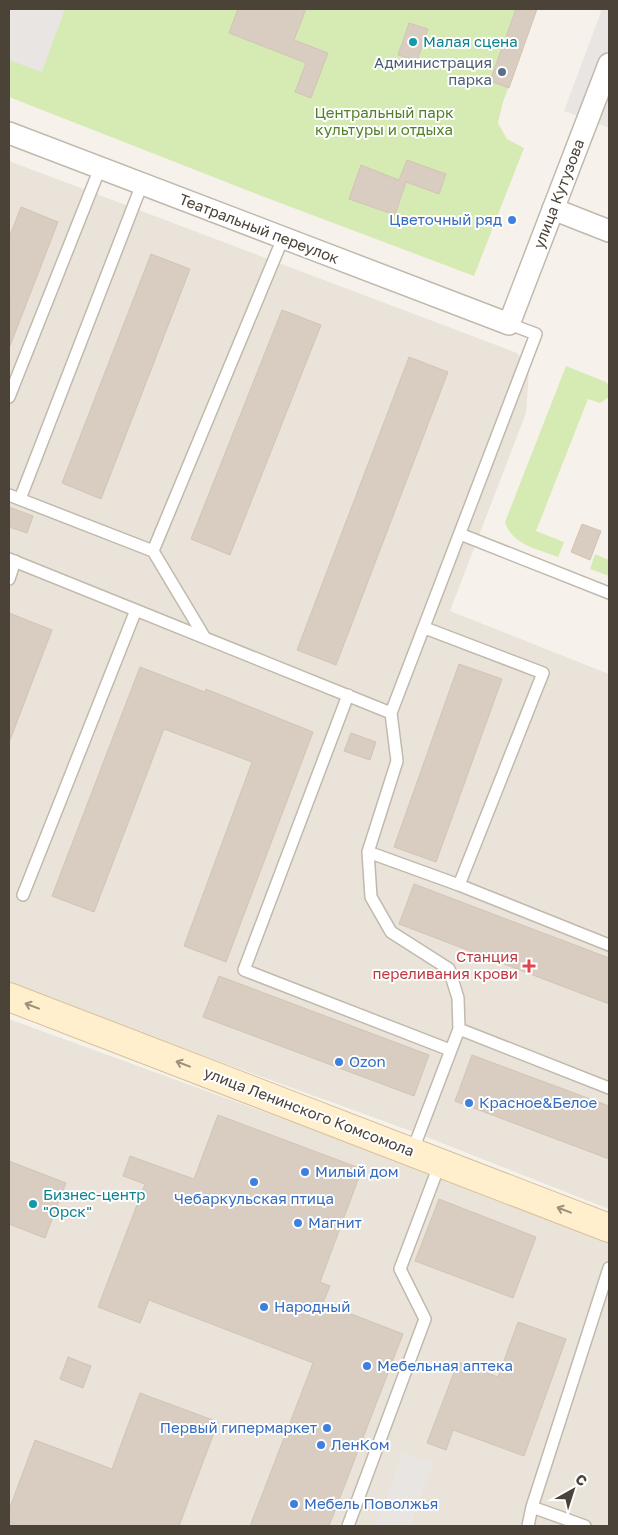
<svg xmlns="http://www.w3.org/2000/svg" width="618" height="1535" font-family="'Golos Text',sans-serif">
  <rect width="100%" height="100%" fill="#f6f2eb"/>
  <path fill="#eae3d9" d="M9,161L517,353L529,370L526,413L450,611L609,674V1209L419,1134L9,985Z
    M9,1019L407,1164L609,1243V1526H9Z"/>
  <path fill="#d6ebb3" d="M9,9H537L503,102L498,123L507,139L524,148L474,276L267,198L9,97Z
    M566,366L606,382L609,386V397L600,403L588,399L536,531L564,542L558,557C538,549 512,545 505,522Z
    M595,554L609,560V576L590,569Z"/>
  <path fill="#e8e5e3" d="M9,9H65L42,72L9,60Z
    M602,9H609V49L584,118L564,111Z
    M609,95V128L598,124Z
    M403,1452L433,1463L410,1526H375Z"/>
  <path fill="#d8cdc0" stroke="#d3c4b3" d="M238,9H306L294,40L328,53L311,98L295,92L306,63L229,33Z
    M516,9H537L509,88L490,81Z
    M409,23L428,29L417,61L398,55Z
    M407,160L446,174L439,194L406,182L395,215L349,199L361,165L399,180Z
    M21,207L58,222L10,346L9,238Z
    M151,254L190,269L101,499L62,483Z
    M282,310L321,325L230,555L191,539Z
    M409,357L448,372L336,665L297,650Z
    M9,507L33,516L27,533L9,527Z
    M582,524L601,531L590,560L571,552Z
    M9,613L52,630L10,740L9,739Z
    M459,664L502,679L436,862L394,847Z
    M140,667L205,692L206,689L313,732L226,962L184,946L252,762L164,729L94,912L52,896Z
    M351,733L376,742L370,760L344,751Z
    M414,884L609,958V1004L399,924Z
    M219,976L429,1055L414,1096L203,1017Z
    M472,1055L609,1106V1159L455,1101Z
    M218,1115L362,1169L320,1282L330,1286L323,1303L403,1334L329,1526H250L313,1363L149,1300L140,1323L98,1307L145,1184L123,1176L130,1156L194,1179Z
    M9,1161L66,1183L45,1238L9,1224Z
    M439,1199L536,1237L513,1298L415,1261Z
    M518,1322L566,1339L524,1456L453,1430L446,1450L427,1443L458,1362L498,1377Z
    M68,1357L91,1366L83,1388L60,1379Z
    M140,1393L218,1422L179,1526H9V1510L35,1440L112,1469Z"/>
  <g fill="none" stroke-linecap="round" stroke-linejoin="round">
    <defs>
      <path id="lane" d="M9,397L100,168
        M9,495L153,551L205,638
        M20,499L142,184
        M460,534L609,593
        M153,551L283,238
        M9,559L391,713
        M9,579L15,561
        M425,628L543,673L459,885L609,945
        M348,695L244,970L450,1050
        M368,852L459,885
        M23,895L136,610
        M459,1029L609,1088
        M412,1152L459,1029L458,998L449,969L391,932L371,897L368,852L397,761L391,713L536,334L509,324
        M532,1507L585,1526
        M348,1526L425,1319L400,1269L440,1163
        M528,1526L532,1507L609,1268"/>
      <path id="street" d="M9,133L509,324L609,64
        M553,209L609,231"/>
      <path id="secondary" d="M9,997L609,1228"/>
    </defs>
    <use href="#lane" stroke="#c2b9ad" stroke-width="14"/>
    <use href="#street" stroke="#c2b9ad" stroke-width="24"/>
    <use href="#secondary" stroke="#d7c29a" stroke-width="30"/>
    <use href="#lane" stroke="#fff" stroke-width="11"/>
    <use href="#street" stroke="#fff" stroke-width="21"/>
    <use href="#secondary" stroke="#ffefcc" stroke-width="28"/>
  </g>
  <defs><path id="oneway-shaft" d="M-6 0H5M1.5-3L5.5 0L1.5 3" fill="none" stroke-width="1.6" stroke-linecap="round" stroke-linejoin="round" transform="scale(1.25)"/></defs>
  <g stroke="#9c907b">
    <use href="#oneway-shaft" transform="translate(32 1006) rotate(-159)"/>
    <use href="#oneway-shaft" transform="translate(183 1064) rotate(-159)"/>
    <use href="#oneway-shaft" transform="translate(564 1210) rotate(-159)"/>
  </g>
  <g fill="#0f9aa8" stroke="#fff" stroke-width="2">
    <circle cx="413" cy="42" r="5"/>
    <circle cx="33" cy="1204" r="5"/>
  </g>
  <circle fill="#5c6f8a" stroke="#fff" stroke-width="2" cx="502" cy="72" r="5"/>
  <g fill="#3f7fe0" stroke="#fff" stroke-width="2">
    <circle cx="512" cy="220" r="5"/>
    <circle cx="339" cy="1062" r="5"/>
    <circle cx="469" cy="1103" r="5"/>
    <circle cx="305" cy="1172" r="5"/>
    <circle cx="254" cy="1182" r="5"/>
    <circle cx="298" cy="1223" r="5"/>
    <circle cx="264" cy="1307" r="5"/>
    <circle cx="367" cy="1366" r="5"/>
    <circle cx="327" cy="1428" r="5"/>
    <circle cx="321" cy="1445" r="5"/>
    <circle cx="294" cy="1504" r="5"/>
  </g>
  <path fill="#e0444e" stroke="#fff" stroke-width="2" d="M526.5 958.5h5v5h5v5h-5v5h-5v-5h-5v-5h5z"/>
  <g text-anchor="middle" stroke-width="4" stroke-linejoin="round" paint-order="stroke">
    <g font-size="15" fill="#0d838f" stroke="#fff" text-anchor="start">
      <text x="423" y="47">Малая сцена</text>
      <text x="43" y="1200">Бизнес-центр<tspan x="43" dy="17">"Орск"</tspan></text>
    </g>
    <g font-size="15" fill="#4e5e75" stroke="#fff" text-anchor="end">
      <text x="492" y="68">Администрация<tspan x="492" dy="17">парка</tspan></text>
    </g>
    <g font-size="15" fill="#518028" stroke="#fff">
      <text x="384" y="118">Центральный парк<tspan x="384" dy="17">культуры и отдыха</tspan></text>
    </g>
    <g font-size="15" fill="#4b4238" stroke="#fff">
      <text transform="translate(559 194) rotate(-69)" y="5">улица Кутузова</text>
      <text transform="translate(259 229) rotate(21)" y="5">Театральный переулок</text>
      <text transform="translate(309 1112) rotate(21)" y="5">улица Ленинского Комсомола</text>
    </g>
    <g font-size="15" fill="#366cbe" stroke="#fff" text-anchor="start">
      <text x="502" y="225" text-anchor="end">Цветочный ряд</text>
      <text x="349" y="1067">Ozon</text>
      <text x="479" y="1108">Красное&amp;Белое</text>
      <text x="315" y="1177">Милый дом</text>
      <text x="254" y="1204" text-anchor="middle">Чебаркульская птица</text>
      <text x="308" y="1228">Магнит</text>
      <text x="274" y="1312">Народный</text>
      <text x="377" y="1371">Мебельная аптека</text>
      <text x="317" y="1433" text-anchor="end">Первый гипермаркет</text>
      <text x="331" y="1450">ЛенКом</text>
      <text x="304" y="1509">Мебель Поволжья</text>
    </g>
    <g font-size="15" fill="#be3a42" stroke="#fff" text-anchor="end">
      <text x="518" y="962">Станция<tspan x="518" dy="17">переливания крови</tspan></text>
    </g>
  </g>
  <rect width="618" height="1535" fill="none" stroke="#4b4238" stroke-width="20"/>
  <g transform="translate(573 1490) rotate(39)" stroke="#ffffff" stroke-width="4" paint-order="stroke">
  <path d="M0-4L9 19L0 12L-9 19Z" fill="#4b4238"/>
  <text y="-8" font-size="14" font-weight="bold" text-anchor="middle" fill="#4b4238">С</text>
  </g>
</svg>
